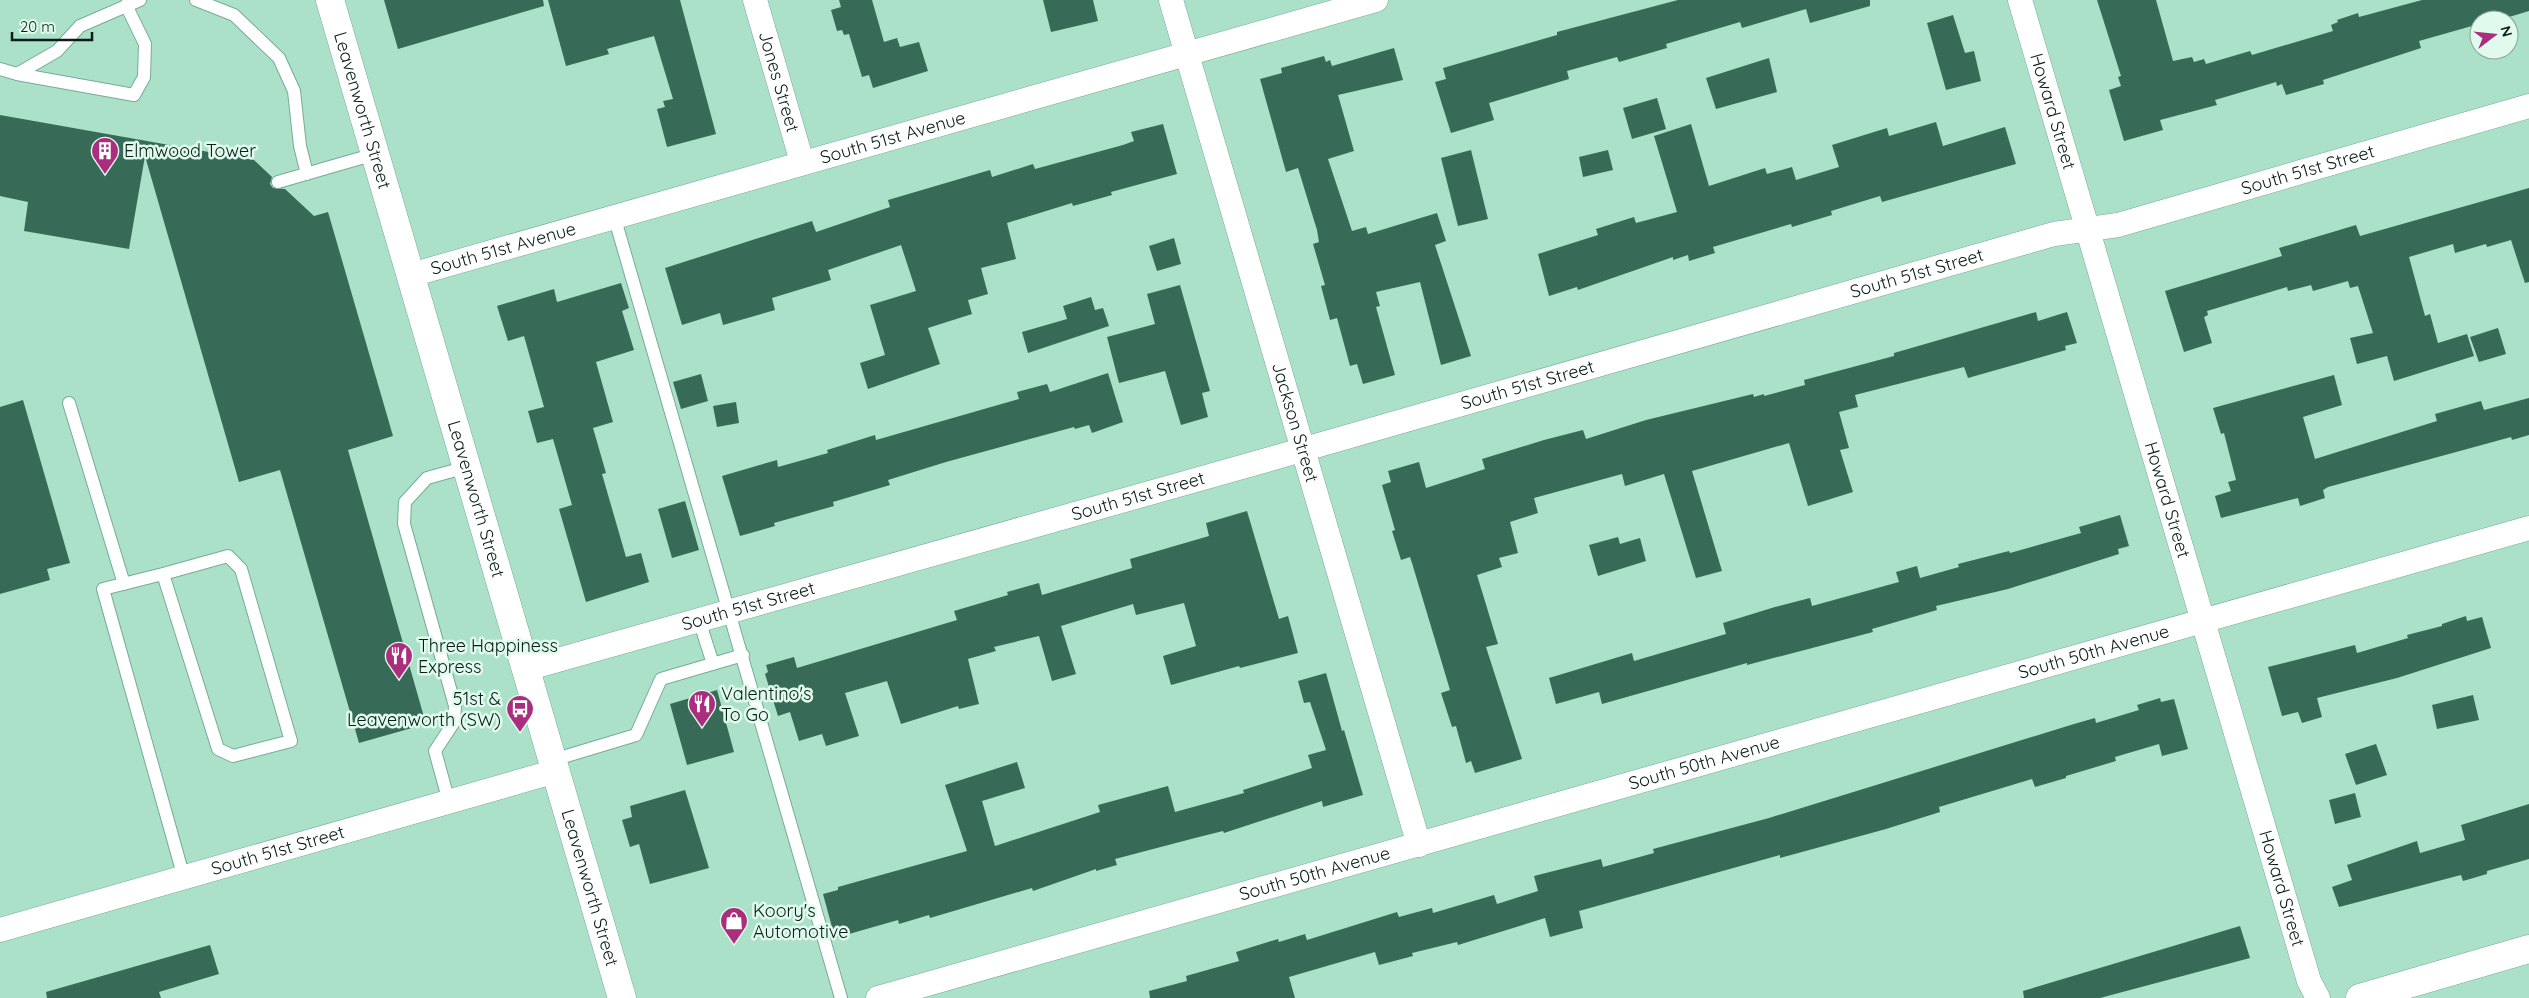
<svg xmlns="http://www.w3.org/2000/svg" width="2529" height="998" font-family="Quicksand,sans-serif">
  <rect width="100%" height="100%" fill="#aae1c8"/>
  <path fill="#376b57" d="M384,0H543L544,6L398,49Z
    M548,0H680L716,134L667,147L657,109L665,107L663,101L673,99L654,36L607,49L609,54L566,66Z
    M839,0H872L884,42L897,38L900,47L919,42L928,71L873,88L869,75L862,77L849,34L844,35L842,30L837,31L831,10L841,7Z
    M1043,0H1093L1098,21L1051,32Z
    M1678,0H1870V6L1810,23L1806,9L1742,28L1740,22L1666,44L1667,48L1619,62L1617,57L1567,71L1569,79L1489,103L1494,120L1451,133L1435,82L1446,79L1443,68L1557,35V32Z
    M2097,0H2156L2173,61L2192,57L2194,62L2204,59L2206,64L2250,51L2252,55L2333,31L2331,25L2338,22L2337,20L2358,13L2359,17L2422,0H2529V11L2499,20H2479V24L2419,41L2421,48L2323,80L2324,84L2286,95L2282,84L2277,86L2276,82L2215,100L2217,105L2160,120L2163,130L2124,141L2109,90L2121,86L2118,77L2121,76Z
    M1953,15L1965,53L1974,51L1981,81L1946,90L1927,23Z
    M1394,48L1403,80L1338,95L1354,151L1328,159L1352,231L1366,227L1368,234L1437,213L1446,241L1435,245L1471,356L1441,365L1420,282L1376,292L1380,306L1376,307L1395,375L1363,384L1357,364L1350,366L1337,318L1330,320L1321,286L1325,285L1313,244L1319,242L1317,230L1298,168L1286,172L1260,79L1282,73L1281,68L1324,56L1326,62L1330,60L1332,66Z
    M1769,58L1777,92L1716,109L1706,78Z
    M1657,98L1666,129L1632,139L1623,108Z
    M0,115L254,160L272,177L270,184L273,188L285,189L314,216L328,212L393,436L348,450L426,724L359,743L280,470L239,482L145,156L129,249L24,231L28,202L0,196Z
    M1936,122L1943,146L2005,127L2016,164L1882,202L1880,196L1831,211L1832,215L1792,227L1791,224L1713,247L1715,253L1689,261L1688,255L1673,260V257L1578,290L1577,287L1549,296L1538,254L1598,235L1596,229L1634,217L1636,223L1677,212L1654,136L1691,124L1709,186L1765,168L1767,174L1792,167L1796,180L1839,167L1832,145L1887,128L1889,136Z
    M1163,124L1177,174L1111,192L1112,195L1073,206L1072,203L1007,223L1016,259L981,268L988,294L968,300L972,314L928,328L940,364L868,389L860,363L885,355L870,305L916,291L901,245L828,270L831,280L772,298L775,310L723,325L720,313L682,325L665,268L812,221L816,232L890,207L888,200L990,170L992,177L1033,164L1035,169L1123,145L1134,141L1131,132Z
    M1471,150L1488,219L1458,226L1441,158Z
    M1608,150L1613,170L1583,177L1579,157Z
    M2529,188V282L2525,283L2511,240L2487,247L2486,244L2455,253L2453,244L2409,257L2425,316L2430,314L2438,343L2467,334L2474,356L2394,381L2387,356L2357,364L2350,338L2373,333L2358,286L2350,288L2348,281L2313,291L2311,285L2288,291L2287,287L2207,311L2208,315L2204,317L2212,343L2184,352L2165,291L2282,256L2279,248L2356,225L2360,236Z
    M1174,238L1181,264L1157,271L1149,246Z
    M621,283L629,308L622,311L634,350L596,362L613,422L593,428L606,473L602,474L626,557L641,553L649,582L586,602L559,509L572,505L553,439L537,443L528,411L544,407L524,336L508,341L497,306L554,289L557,302Z
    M1180,285L1210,391L1202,393L1208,417L1181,425L1165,371L1119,383L1107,337L1155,324L1147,294Z
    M1091,297L1095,310L1103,308L1109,326L1028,353L1022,332L1067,319L1063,306Z
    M2036,312L2038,321L2067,312L2077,343L2065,346L2066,350L1968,378L1964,367L1855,395L1858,407L1839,412L1849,448L1840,450L1853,492L1808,506L1789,443L1692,471L1722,571L1696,578L1664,474L1625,486L1622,474L1534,498L1538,513L1510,522L1518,553L1499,558L1502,567L1477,575L1498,644L1486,647L1522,759L1475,773L1471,761L1466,763L1456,726L1452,727L1441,693L1450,690L1412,563L1410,557L1401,560L1392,531L1395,530L1382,485L1391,482L1388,471L1419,462L1426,488L1485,469L1482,459L1544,440L1583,430L1586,439L1646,420L1753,394L1754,397L1764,394V396L1805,385L1804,380L1894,356V353Z
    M2498,328L2506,354L2479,362L2470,337Z
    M1108,373L1123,422L1092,433L1089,425L1075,429L1074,427L946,462L888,480L890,485L833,502L834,506L774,523L775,526L740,536L722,476L777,460L778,467L828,453L827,450L875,435L876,440L1019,399L1017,392L1047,384L1050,392Z
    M701,374L708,401L681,409L673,382Z
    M2334,375L2342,405L2303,417L2315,459L2437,421L2435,414L2481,401L2484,410L2529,398V435L2512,440L2511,437L2328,487L2323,490L2325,498L2300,506L2298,498L2221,518L2215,496L2231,491L2228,482L2236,480L2224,433L2221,434L2213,408Z
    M23,400L70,563L47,569L50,580L0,594V407Z
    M736,402L739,423L717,427L713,406Z
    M685,501L699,550L672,558L658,509Z
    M1247,511L1279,619L1288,616L1298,653L1240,668L1239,666L1171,685L1163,656L1196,646L1184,603L1136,615L1133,604L1061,626L1076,674L1052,681L1039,636L994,647L996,651L968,659L979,704L959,709L958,706L901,724L887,681L845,693L859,736L826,746L822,734L799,741L790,712L778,716L765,674L768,672L766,665L794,657L797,668L957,620L954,611L1008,595L1007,592L1039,583L1042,595L1132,568L1130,559L1209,536L1206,523Z
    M2120,515L2129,546L2118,549L2119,554L2008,589L1936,606L1937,610L1872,629L1873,632L1747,665V663L1602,704L1599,692L1556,704L1549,678L1632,653L1634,661L1726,634L1723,623L1775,607L1810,598L1812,606L1899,582L1896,572L1917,566L1920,578L1959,567L1958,564L2009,551L2010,553L2081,533L2079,527Z
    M1618,537L1620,544L1640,538L1646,561L1598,576L1589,545Z
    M2466,616L2467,621L2482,617L2491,648L2397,678L2317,698L2322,717L2302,723L2298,712L2282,716L2268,667L2355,645L2357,653L2408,638L2407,635L2442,626V624Z
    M1326,673L1342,731L1344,730L1363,795L1323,807L1322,801L1224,833L1223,831L1195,838L1115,859L1117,865L1096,871V869L1033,891L1032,888L930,918L929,915L899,924L898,920L835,938L823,894L838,890V887L967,851L945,785L1017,762L1025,788L982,801L995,846L1100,812L1098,805L1168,786L1175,812L1244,793L1243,790L1312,768L1308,755L1326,750L1310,702L1304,703L1298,681Z
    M717,690L734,752L687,765L670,704Z
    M2473,695L2479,720L2437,729L2432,705Z
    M2160,698L2161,702L2174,699L2188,749L2162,756L2159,744L2115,757L2116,761L2066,776V778L2035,787L2032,779L1939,807L1940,812L1886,829L1780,858V855L1579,911L1583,928L1550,937L1545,918L1458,945L1457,942L1412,953L1413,956L1379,965L1375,952L1289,977L1295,998H1150L1149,991L1187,981L1186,976L1239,961L1236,952L1278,939L1279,942L1305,934L1307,940L1397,912L1399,917L1432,908L1433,913L1494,895L1497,904L1538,891L1534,876L1601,859L1603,867L1654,853L1653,849L1769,818L2074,724L2095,718L2096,723L2139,710L2137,705Z
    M2376,744L2387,775L2356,785L2345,754Z
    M685,790L709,868L650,884L639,844L630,847L622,820L632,817L630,806Z
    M2355,793L2361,817L2335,824L2329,800Z
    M2529,804V859L2487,871V874L2463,881L2461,875L2339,907L2332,887L2352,880L2347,865L2417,841L2420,853L2465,840L2461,825Z
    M2240,926L2250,958L2100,998H2024L2023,991Z
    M210,945L219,974L159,992L161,998H47L46,992Z"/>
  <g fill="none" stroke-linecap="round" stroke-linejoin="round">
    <defs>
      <path id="service" d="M196,0L234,15L279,58L294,91L300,146L307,174
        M0,69L17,74L57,51L80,26L140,0
        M17,74L134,95L144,77L145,44L126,5
        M278,182L375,154
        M614,216L841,998
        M69,403L124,584
        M163,574L228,556L241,569L291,741L233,756L218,749L163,574L103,589L184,878
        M699,620L713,664
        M553,760L636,735L661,679L743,655
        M449,802L435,751L454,722L455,706L404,524L405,502L427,478L467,467"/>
      <g id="minor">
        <path id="s1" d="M755,0L802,162"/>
        <path id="s2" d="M1171,0L1419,845"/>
        <path id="s3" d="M2020,0L2309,981L2318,998"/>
        <path id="s4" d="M411,275L1376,0"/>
        <path id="s5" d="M526,669L1277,457L2054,234L2118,225L2529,106"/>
        <path id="s6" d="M0,930L556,771"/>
        <path id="s7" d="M878,998L2529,528"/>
      </g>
      <path id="secondary" d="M2360,998L2529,949"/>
      <g id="primary">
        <path id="s8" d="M330,0L622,998"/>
      </g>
    </defs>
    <use href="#service" stroke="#77ac95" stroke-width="14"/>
    <use href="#minor" stroke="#77ac95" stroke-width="25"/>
    <use href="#secondary" stroke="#77ac95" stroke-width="29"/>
    <use href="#primary" stroke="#77ac95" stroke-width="29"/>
    <use href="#service" stroke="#fff" stroke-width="12"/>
    <use href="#minor" stroke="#fff" stroke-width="24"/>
    <use href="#secondary" stroke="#fff" stroke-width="28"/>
    <use href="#primary" stroke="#fff" stroke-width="28"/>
  </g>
  <defs>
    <symbol id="building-pin" viewBox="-11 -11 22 30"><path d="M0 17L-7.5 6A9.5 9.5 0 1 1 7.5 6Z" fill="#ab2d7d" stroke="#e0fbee"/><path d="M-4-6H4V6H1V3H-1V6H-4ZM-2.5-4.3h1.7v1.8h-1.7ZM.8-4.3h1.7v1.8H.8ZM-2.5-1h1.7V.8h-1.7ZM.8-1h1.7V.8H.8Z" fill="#fff"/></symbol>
    <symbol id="restaurant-pin" viewBox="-11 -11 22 30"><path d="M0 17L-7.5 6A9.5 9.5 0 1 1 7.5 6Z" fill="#ab2d7d" stroke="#e0fbee"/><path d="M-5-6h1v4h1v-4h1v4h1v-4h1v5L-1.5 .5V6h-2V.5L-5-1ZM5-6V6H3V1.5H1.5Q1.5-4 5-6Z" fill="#fff"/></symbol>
    <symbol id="bus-pin" viewBox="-11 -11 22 30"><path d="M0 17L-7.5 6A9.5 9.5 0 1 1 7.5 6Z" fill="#ab2d7d" stroke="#e0fbee"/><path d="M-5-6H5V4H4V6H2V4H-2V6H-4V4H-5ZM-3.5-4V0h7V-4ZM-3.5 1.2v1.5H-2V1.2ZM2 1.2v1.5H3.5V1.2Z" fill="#fff"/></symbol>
    <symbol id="shop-pin" viewBox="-11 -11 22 30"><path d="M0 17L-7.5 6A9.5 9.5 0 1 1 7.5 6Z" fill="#ab2d7d" stroke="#e0fbee"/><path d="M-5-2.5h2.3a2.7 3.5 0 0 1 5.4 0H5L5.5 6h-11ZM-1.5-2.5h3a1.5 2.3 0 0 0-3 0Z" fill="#fff"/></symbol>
  </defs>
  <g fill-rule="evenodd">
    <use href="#building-pin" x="89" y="135" width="32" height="43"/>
    <use href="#restaurant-pin" x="383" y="640" width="32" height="43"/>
    <use href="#restaurant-pin" x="686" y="688" width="32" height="43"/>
    <use href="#bus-pin" x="504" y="693" width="32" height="43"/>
    <use href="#shop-pin" x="718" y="905" width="32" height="43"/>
  </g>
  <g text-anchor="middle" stroke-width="5" stroke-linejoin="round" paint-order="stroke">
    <g font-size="18" fill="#081e16" stroke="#e0fbee">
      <text dy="6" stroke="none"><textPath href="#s1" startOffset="85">Jones Street</textPath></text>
      <text dy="6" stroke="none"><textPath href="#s8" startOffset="115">Leavenworth Street</textPath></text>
      <text dy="6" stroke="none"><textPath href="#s3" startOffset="116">Howard Street</textPath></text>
      <text dy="6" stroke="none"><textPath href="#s4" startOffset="501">South 51st Avenue</textPath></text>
      <text dy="6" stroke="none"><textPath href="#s5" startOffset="1851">South 51st Street</textPath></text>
      <text dy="6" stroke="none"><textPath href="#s4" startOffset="96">South 51st Avenue</textPath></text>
      <text dy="6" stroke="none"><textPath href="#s5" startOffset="1446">South 51st Street</textPath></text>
      <text dy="6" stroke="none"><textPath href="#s5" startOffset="1041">South 51st Street</textPath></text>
      <text dy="6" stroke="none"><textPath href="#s2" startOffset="440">Jackson Street</textPath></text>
      <text dy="6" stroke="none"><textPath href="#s5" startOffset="636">South 51st Street</textPath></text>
      <text dy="6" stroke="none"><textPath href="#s8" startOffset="520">Leavenworth Street</textPath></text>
      <text dy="6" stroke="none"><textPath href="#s3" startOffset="521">Howard Street</textPath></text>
      <text dy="6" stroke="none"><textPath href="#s5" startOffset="231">South 51st Street</textPath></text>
      <text dy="6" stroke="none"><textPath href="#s7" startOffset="1264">South 50th Avenue</textPath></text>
      <text dy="6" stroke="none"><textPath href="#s7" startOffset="859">South 50th Avenue</textPath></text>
      <text dy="6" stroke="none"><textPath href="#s6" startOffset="289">South 51st Street</textPath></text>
      <text dy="6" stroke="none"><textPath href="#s7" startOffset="454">South 50th Avenue</textPath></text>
      <text dy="6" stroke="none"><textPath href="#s8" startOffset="925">Leavenworth Street</textPath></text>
      <text dy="6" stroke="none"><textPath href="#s3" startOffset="926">Howard Street</textPath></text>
    </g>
    <g font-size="18" fill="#081e16" stroke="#e0fbee" text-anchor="start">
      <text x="124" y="157">Elmwood Tower</text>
      <text x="418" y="652">Three Happiness<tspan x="418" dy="21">Express</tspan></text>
      <text x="721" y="700">Valentino's<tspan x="721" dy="21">To Go</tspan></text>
      <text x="501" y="705" text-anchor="end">51st &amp;<tspan x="501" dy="21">Leavenworth (SW)</tspan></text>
      <text x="753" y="917">Koory's<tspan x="753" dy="21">Automotive</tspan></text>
    </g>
  </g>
  <g transform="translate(2494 35) rotate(74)"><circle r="24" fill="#e0fbee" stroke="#8aa398"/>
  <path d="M0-4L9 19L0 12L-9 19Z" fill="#ab2d7d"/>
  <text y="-8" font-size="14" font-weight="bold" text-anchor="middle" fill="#081e16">N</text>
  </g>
  <path d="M12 32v8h80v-8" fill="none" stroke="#081e16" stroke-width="2.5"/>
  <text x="20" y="32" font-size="15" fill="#081e16" stroke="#e0fbee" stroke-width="4" paint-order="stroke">20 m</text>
</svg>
